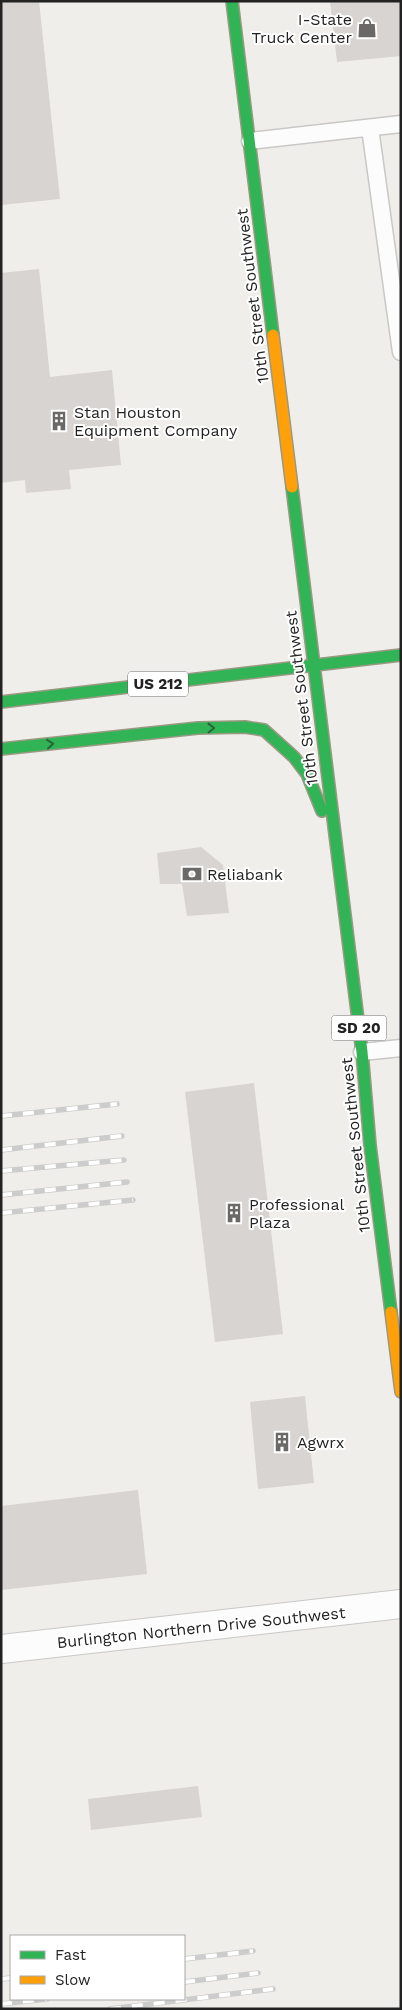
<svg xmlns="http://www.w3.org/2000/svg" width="402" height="2010" font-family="'Work Sans',sans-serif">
  <rect width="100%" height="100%" fill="#f0eeeb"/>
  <path fill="#d7d4d2" d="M1,1H39L60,199L1,205Z
    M330,1H401V56L337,62Z
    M39,269L50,377L112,370L121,465L69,470L71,489L26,493L25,480L1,483V273Z
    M201,847L223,865L229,913L187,916L182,884H160L157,853Z
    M254,1083L283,1334L215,1342L185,1092Z
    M305,1396L314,1483L258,1489L250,1402Z
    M138,1490L147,1574L1,1590V1506Z
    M198,1786L202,1817L91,1830L88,1799Z"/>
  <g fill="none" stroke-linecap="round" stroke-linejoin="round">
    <defs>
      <path id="lane" d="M370,128L401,352
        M250,141L401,124
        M362,1052L401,1048"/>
      <path id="street" d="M1,1649L401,1604"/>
      <path id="fast" d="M232,1L273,335
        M292,487L314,665
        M314,665L362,1052L370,1145L391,1312
        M1,702L401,655
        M1,749L198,728L245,727L264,730L294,757L307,774L322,811"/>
      <path id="slow" d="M273,335L292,487
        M391,1312L401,1392"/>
    </defs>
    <use href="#lane" stroke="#c9c8c7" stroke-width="19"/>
    <use href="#street" stroke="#c9c8c7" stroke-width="30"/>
    <use href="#fast" stroke="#999a82" stroke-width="14"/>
    <use href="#slow" stroke="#999a82" stroke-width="14"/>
    <use href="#lane" stroke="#fdfcfc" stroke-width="16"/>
    <use href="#street" stroke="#fdfcfc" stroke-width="28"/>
    <use href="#fast" stroke="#30b455" stroke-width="11"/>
    <use href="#slow" stroke="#ff9f0a" stroke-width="11"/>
    <defs>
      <path id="rail" d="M1,1116L117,1104
        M1,1150L122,1136
        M1,1171L124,1160
        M1,1195L127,1182
        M1,1213L133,1200
        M184,1959L253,1951
        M1,1979L11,1978
        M184,1982L258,1973
        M1,2004L47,1999
        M110,2009L273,1989"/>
    </defs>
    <use href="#rail" stroke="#ccc" stroke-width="5.5"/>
    <use href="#rail" stroke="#fff" stroke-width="4" stroke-dasharray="11" stroke-linecap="butt"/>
  </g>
  <defs><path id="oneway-chevron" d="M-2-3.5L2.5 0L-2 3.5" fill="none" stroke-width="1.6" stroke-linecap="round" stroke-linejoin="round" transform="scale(1.25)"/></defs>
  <g stroke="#286439">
    <use href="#oneway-chevron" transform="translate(211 728) rotate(-1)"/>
    <use href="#oneway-chevron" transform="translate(50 744) rotate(-6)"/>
  </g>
  <defs>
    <symbol id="shop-bare" viewBox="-9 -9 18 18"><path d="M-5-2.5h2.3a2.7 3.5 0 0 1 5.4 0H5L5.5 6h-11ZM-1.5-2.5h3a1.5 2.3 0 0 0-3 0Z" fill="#6a6968" stroke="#fff" stroke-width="2.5" paint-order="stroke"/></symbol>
    <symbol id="building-bare" viewBox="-9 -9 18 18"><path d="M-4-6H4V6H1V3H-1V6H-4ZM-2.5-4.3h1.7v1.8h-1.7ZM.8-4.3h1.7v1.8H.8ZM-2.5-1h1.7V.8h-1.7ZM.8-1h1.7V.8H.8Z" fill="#6a6968" stroke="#fff" stroke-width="2.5" paint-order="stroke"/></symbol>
    <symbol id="bank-bare" viewBox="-9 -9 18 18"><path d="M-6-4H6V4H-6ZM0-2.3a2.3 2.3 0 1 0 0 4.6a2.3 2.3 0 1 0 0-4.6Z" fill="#6a6968" stroke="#fff" stroke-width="2.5" paint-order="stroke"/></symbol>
  </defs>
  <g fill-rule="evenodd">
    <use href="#shop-bare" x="353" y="14" width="28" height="28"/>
    <use href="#building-bare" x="45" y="407" width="28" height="28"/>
    <use href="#bank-bare" x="178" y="860" width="28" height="28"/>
    <use href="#building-bare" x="220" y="1199" width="28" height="28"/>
    <use href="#building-bare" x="268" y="1428" width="28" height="28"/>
  </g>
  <g text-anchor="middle" stroke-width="4" stroke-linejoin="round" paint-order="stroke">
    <g fill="#fff" stroke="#646464" stroke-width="1">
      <rect x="128" y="671.5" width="60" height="25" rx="4"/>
      <rect x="331.5" y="1015.5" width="55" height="25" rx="4"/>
    </g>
    <g font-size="15" font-weight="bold" fill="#222">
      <text x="158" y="689">US 212</text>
      <text x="359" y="1033">SD 20</text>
    </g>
    <g font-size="16" fill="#222" stroke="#fff" text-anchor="start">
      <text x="352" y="25" text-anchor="end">I-State<tspan x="352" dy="18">Truck Center</tspan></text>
      <text x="74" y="418">Stan Houston<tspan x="74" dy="18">Equipment Company</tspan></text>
      <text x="207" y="880">Reliabank</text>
      <text x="249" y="1210">Professional<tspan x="249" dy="18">Plaza</tspan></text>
      <text x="297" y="1448">Agwrx</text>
    </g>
    <g font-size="16" fill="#222" stroke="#fff">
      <text transform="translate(252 296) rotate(-97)" y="6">10th Street Southwest</text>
      <text transform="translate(301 698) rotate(-97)" y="6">10th Street Southwest</text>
      <text transform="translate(355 1145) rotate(-96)" y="6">10th Street Southwest</text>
      <text transform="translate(201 1627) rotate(-6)" y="6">Burlington Northern Drive Southwest</text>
    </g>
  </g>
  <rect width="402" height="2010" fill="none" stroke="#222222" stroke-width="5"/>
  <rect x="10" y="1935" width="175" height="65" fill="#ffffff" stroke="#a7a7a7"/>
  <rect x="20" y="1951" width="25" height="8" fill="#30b455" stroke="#a7a7a7"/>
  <text x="55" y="1960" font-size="15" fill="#222222">Fast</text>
  <rect x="20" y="1976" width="25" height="8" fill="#ff9f0a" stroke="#a7a7a7"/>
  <text x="55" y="1985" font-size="15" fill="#222222">Slow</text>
</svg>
